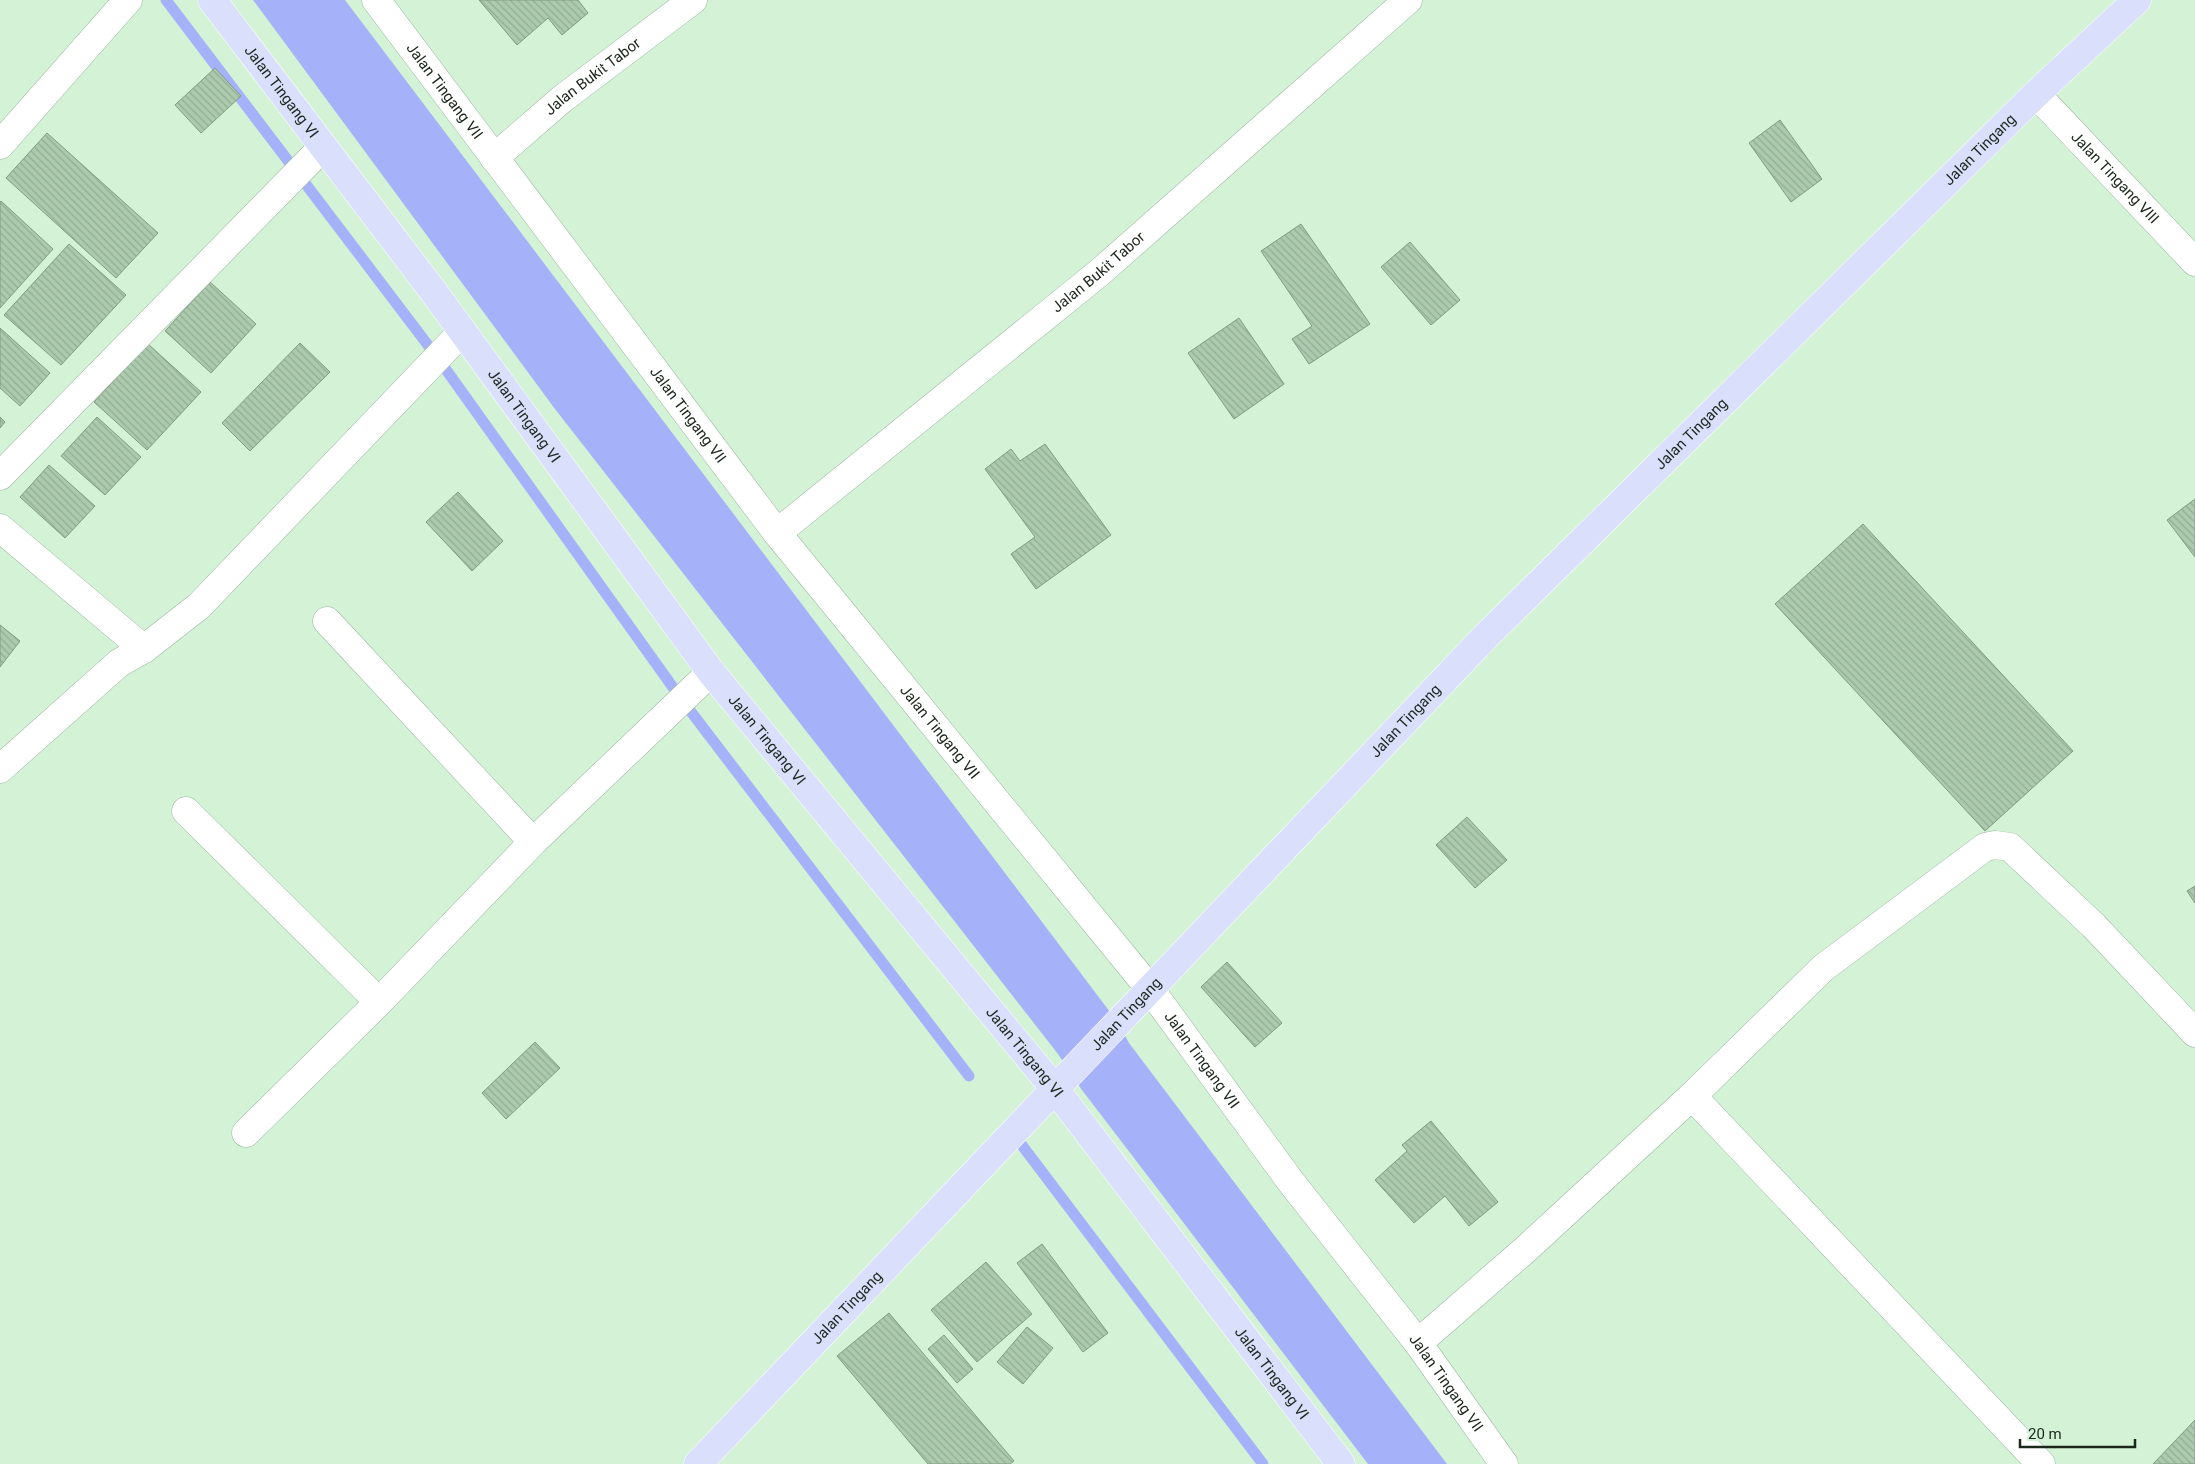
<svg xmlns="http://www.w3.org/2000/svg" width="2195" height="1464" font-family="Roboto,sans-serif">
  <defs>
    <pattern id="building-back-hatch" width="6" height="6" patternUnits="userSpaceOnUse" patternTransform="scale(1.25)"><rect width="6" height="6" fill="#accaae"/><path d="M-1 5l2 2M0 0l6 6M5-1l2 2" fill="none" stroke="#93ad95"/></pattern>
  </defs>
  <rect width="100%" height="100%" fill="#d3f2d6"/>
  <path fill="#a5b2fa" d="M253,0H345L1107,1008L1119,1024L1129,1043L1447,1464H1368L1082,1090L1058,1054L555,409Z"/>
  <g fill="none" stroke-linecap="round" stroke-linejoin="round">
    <path stroke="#a5b2fa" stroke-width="11" d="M166,0L437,357L682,700L969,1076
      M1012,1132L1263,1464"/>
  </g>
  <path fill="url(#building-back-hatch)" stroke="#809c82" d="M479,0H578L588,13L562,35L548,18L517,45Z
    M215,68L241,96L201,133L175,105Z
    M1780,120L1822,179L1791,202L1749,143Z
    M47,133L158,233L116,278L6,178Z
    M1,201L53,249L0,308V202Z
    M1301,224L1370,324L1309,364L1292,339L1312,326L1261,251Z
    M1410,242L1460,300L1431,325L1381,267Z
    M69,244L126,295L61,365L4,315Z
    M210,282L256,324L211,373L165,331Z
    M1239,318L1284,384L1234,419L1188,353Z
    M0,328L50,373L20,406L0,388Z
    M300,343L330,372L250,451L222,423Z
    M148,344L201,392L147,450L94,402Z
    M0,417L5,422L0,428Z
    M97,417L141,457L105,495L61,456Z
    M1045,444L1111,535L1036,589L1011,554L1035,537L985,469L1011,449L1020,461Z
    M49,465L95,506L65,538L20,497Z
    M458,492L503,541L472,571L426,522Z
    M2195,499V557L2167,520Z
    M1863,524L2073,751L1985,831L1775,604Z
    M0,625L20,641L0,667Z
    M1467,817L1507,860L1475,888L1436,845Z
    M2195,886V903L2187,891Z
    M1227,962L1282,1023L1255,1047L1201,987Z
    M535,1042L560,1068L506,1119L482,1093Z
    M1431,1121L1498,1202L1469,1226L1445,1196L1414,1223L1375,1180L1407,1151L1402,1145Z
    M1042,1244L1108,1333L1083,1352L1017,1263Z
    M986,1262L1032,1314L977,1362L931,1310Z
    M889,1313L1014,1461L1010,1464H928L837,1356Z
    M1027,1327L1053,1348L1023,1384L997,1362Z
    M944,1335L973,1369L957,1383L928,1349Z
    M2195,1420V1464H2153Z"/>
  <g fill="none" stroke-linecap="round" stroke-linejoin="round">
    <defs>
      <g id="minor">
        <path id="s1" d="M376,0L777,533L1150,989L1291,1182L1418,1343L1504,1464"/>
        <path id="s2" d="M2036,94L2195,262"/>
        <path d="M0,145L128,0"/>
        <path id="s3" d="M494,158L562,99L693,0"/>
        <path d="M0,476L323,147"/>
        <path d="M0,528L144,649"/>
        <path id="s4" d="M777,533L1099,273L1408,0"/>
        <path d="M327,621L533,842"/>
        <path d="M0,769L119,663L144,649L199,606L462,332"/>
        <path d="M186,811L379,1002"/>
        <path d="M1692,1096L2041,1464"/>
        <path d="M246,1133L379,1002L533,842L711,672"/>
        <path d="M1418,1343L1526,1249L1692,1096L1823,968L1985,847L1995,845L2010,847L2094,926L2195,1033"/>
      </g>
      <g id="major">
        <path id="s5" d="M212,0L433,291L711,672L1055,1089L1341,1464"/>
        <path id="s6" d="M698,1464L1487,635L2036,94L2137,0"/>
      </g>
    </defs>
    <use href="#minor" stroke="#9bb89e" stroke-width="29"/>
    <use href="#major" stroke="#fff" stroke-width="29"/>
    <use href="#minor" stroke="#fff" stroke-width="28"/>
    <use href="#major" stroke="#dae0fb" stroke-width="28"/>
  </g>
  <g text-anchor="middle" stroke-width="4" stroke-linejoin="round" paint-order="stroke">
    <g font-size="15" fill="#1b261c" stroke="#d3f2d6">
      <text dy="5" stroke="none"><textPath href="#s3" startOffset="128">Jalan Bukit Tabor</textPath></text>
      <text dy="5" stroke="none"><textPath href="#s5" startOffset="115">Jalan Tingang VI</textPath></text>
      <text dy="5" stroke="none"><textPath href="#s1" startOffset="114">Jalan Tingang VII</textPath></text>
      <text dy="5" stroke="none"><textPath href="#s6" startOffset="1836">Jalan Tingang</textPath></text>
      <text dy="5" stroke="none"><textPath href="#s2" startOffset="115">Jalan Tingang VIII</textPath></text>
      <text dy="5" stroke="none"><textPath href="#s4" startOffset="414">Jalan Bukit Tabor</textPath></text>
      <text dy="5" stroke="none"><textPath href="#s1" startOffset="519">Jalan Tingang VII</textPath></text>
      <text dy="5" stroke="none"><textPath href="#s5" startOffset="520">Jalan Tingang VI</textPath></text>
      <text dy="5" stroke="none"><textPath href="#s6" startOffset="1431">Jalan Tingang</textPath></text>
      <text dy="5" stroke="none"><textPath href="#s6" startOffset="1026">Jalan Tingang</textPath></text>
      <text dy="5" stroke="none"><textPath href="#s1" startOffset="924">Jalan Tingang VII</textPath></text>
      <text dy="5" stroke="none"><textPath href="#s5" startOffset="925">Jalan Tingang VI</textPath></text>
      <text dy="5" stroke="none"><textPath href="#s6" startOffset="621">Jalan Tingang</textPath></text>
      <text dy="5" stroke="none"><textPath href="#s5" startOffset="1330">Jalan Tingang VI</textPath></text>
      <text dy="5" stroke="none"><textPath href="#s1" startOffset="1344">Jalan Tingang VII</textPath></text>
      <text dy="5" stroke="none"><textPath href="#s6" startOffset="216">Jalan Tingang</textPath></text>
      <text dy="5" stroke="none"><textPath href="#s5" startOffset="1735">Jalan Tingang VI</textPath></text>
      <text dy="5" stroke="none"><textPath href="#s1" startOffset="1749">Jalan Tingang VII</textPath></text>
    </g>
  </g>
  <path d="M2020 1439v8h115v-8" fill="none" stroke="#1b261c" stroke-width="2.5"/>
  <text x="2028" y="1439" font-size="15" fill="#1b261c" stroke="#d3f2d6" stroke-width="4" paint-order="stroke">20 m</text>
</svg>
